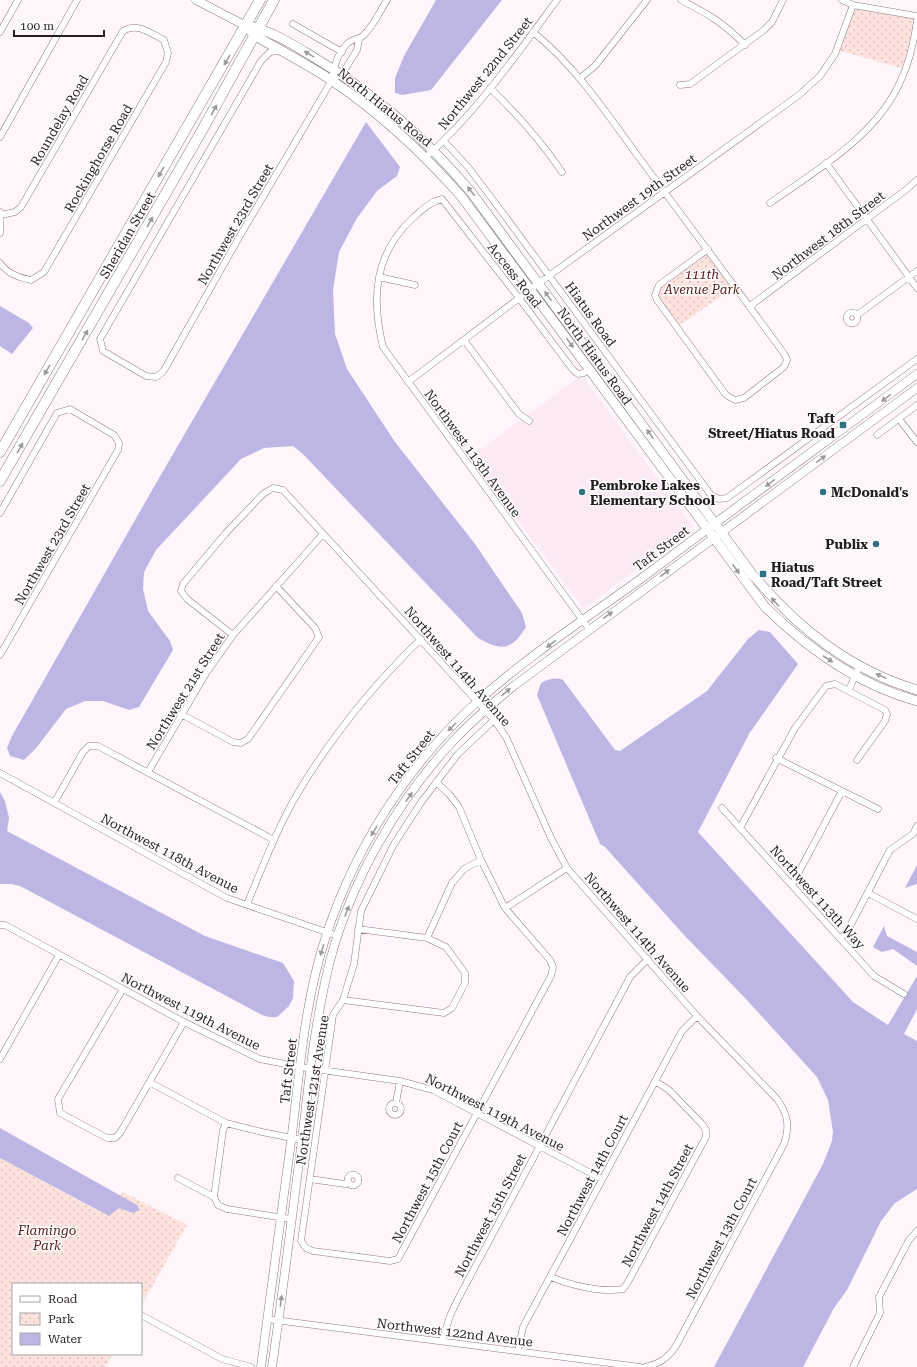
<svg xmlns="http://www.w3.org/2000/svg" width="917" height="1367" font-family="'Roboto Serif',serif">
  <defs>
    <pattern id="park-dots" width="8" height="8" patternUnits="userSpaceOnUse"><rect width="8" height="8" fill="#fee2dd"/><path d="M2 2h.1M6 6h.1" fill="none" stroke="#dac1bd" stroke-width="1.8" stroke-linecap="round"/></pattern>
  </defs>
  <rect width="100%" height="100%" fill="#fef6fb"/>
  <path fill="#fbeaf5" d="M579,377L584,378L693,527L584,609L470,457Z"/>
  <path fill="url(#park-dots)" d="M853,5L917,16L905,69L837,50Z
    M708,249L735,286L676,328L657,300L659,285Z
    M0,1158L106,1215L123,1192L187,1225L141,1306V1284H13V1354H113L105,1367H0Z"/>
  <path fill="#bdb5e4" d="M436,0H502L431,90L402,95L395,93V78L404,56Z
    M366,122L400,167L397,176L377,191L357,218L339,252L333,290L335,334L347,369L395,442L475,544L522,613L526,627C511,651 502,651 478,638L303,454L293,446L264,448L241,459L156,550L144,572L143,589L148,611L170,641L173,650L139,707L129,710L103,701H85L66,709L37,747L24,760L10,756L7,748L12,736L155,485Z
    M0,306L29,323L33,328L12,354L0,346Z
    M759,630L770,632L798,664L749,734L698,832L853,1002L888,1025L917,976V1009L904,1034L917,1041V1189L895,1203L881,1221L847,1290L834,1308L803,1367H714L823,1164L832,1141L833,1132L828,1100L817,1077L746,999L684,935L605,847L600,844L537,695L541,683C547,679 558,677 563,680L615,750L620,751L707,691L748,639Z
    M0,792L5,801L9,818L7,831L205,936L283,963L294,981L293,998L289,1006L277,1017H269L262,1015L20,886L11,884H0Z
    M917,865V884L905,888Z
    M884,926L887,936L917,952V966L893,949L882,952L873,947Z
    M0,1128L137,1205L140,1210L133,1213L119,1208L109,1216L0,1158Z"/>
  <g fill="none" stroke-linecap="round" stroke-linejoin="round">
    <defs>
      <path id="minor" d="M681,0C708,14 724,23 745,45
        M842,0L853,5L917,16
        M293,24L342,52
        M0,32L18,0
        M533,32C579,69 611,120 646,167C692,229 739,292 785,355L787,360L784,367L744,398L735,400L726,395L657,300L655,295L659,285L708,249
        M280,51L270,52L261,61L100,339L103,351L146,376L156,377L163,372L241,234L332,80C333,68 338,52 348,43C352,39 360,39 364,35C374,25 380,11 387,0
        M338,76L342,74L357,50L359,39
        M580,78L595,66L647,0
        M680,85L690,84L764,30L772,22L783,0
        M490,88C517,114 541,141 562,172
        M0,137L77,0
        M444,141L468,167L499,208L711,495L719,499L727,498L917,359
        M426,157C477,112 517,54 557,0
        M826,163L917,288
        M770,203C818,169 877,136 901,80C910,61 914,41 917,21
        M0,233V212
        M0,263C7,274 20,278 31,280L44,272L166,62L168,53L164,40C150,33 137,22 123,31L21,207L15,212L1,215
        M379,277L415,285
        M750,306L907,189L917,180
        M846.5 318a5.5 5.5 0 1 1 11 0a5.5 5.5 0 1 1-11 0Z
        M857,315L917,271
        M464,340L519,414L529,421
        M408,382L539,283L799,95L820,76L835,54L853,5
        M899,419L917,442
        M877,435L917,405
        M0,513L57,413L70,409L114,435L119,443L118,450L0,655
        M589,629L383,347C371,298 374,253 414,217C423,209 430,202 442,199L519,298L573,370L578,374L584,373L589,369
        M233,635L187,599L181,591L183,584L225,534L263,494L273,488L283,490L494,720L506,737L551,838L567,868L697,1016L777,1099C788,1114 790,1126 784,1144L676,1346C667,1359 659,1364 645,1367
        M849,690L859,666
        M181,714L233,742L241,743L248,739L319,637L315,628L276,586
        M776,758L878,809
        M148,772L205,675L233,635L323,534
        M0,773L227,898L338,936
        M436,782L449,794L459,807L481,860L505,908L550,960L553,967L551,976L398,1259L390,1261L313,1251L306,1248L301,1241L333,1015L343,1000L354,964L361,911L394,844L422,801L458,754L494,720
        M54,803L83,752L89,746H98L274,840
        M722,808L874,976L904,994
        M740,828L795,728L826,686L835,684L885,710L887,714L885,721L857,760
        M792,885L842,791
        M868,893L917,919
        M247,904C263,866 278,826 299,791C333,735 374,684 421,639
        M505,908L567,868
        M0,925H5L184,1022L260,1059L300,1067L400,1081L433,1090L602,1179
        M358,929L427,938
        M840,938L847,932L890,850L913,834L917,826
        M123,989L58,1099L60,1113L107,1138H115L120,1133L184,1022
        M343,1000L444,1013L452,1008L465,983V973L446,947L427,938L452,883L464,869L481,860
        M0,1059L59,955
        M151,1083L226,1123L262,1132L302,1140
        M389 1109a6 6 0 1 1 12 0a6 6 0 1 1-12 0Z
        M396,1103L400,1081
        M226,1123L223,1130L214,1197L218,1205L227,1209L291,1219
        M347.5 1180a5.5 5.5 0 1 1 11 0a5.5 5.5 0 1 1-11 0Z
        M178,1178L214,1197
        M310,1179L345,1184L349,1183
        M551,1277C570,1285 602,1293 623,1289L628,1282L706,1137V1130L702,1124L669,1090L655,1081
        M141,1315L222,1359L251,1367
        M267,1319L640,1367
        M442,1341L450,1316L458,1299L630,977L648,959
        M518,1351L523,1327L682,1031L697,1016
        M853,1367L880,1313L879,1297L909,1240L917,1231"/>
      <path id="tertiary" d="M196,0L246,26
        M261,1367C271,1289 282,1211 292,1134C300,1067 305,998 327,933C356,846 409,763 478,701C530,654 590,616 646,575C736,507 827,441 917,374
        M272,1367C283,1291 292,1215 302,1140C309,1080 315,1020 330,961C351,881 397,801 454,740C473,720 494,702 515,685L917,388"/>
      <path id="secondary" d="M246,26L255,36C280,50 307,64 331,80C381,113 421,151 461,196L765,607C808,649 858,685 917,701
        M252,27C273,32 292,44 310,55C373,92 424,136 471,192L752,574C798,628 848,669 917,690"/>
      <path id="primary" d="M0,452L260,0
        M0,481L200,134L274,0"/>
    </defs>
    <use href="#minor" stroke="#8d7a85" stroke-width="7"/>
    <use href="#tertiary" stroke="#8d7a85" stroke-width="9"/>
    <use href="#secondary" stroke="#8d7a85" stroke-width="10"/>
    <use href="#primary" stroke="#8d7a85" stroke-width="11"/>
    <use href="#minor" stroke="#fff" stroke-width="6"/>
    <use href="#tertiary" stroke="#fff" stroke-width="8"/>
    <use href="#secondary" stroke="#fff" stroke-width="9"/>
    <use href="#primary" stroke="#fff" stroke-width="10"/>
  </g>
  <defs><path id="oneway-solid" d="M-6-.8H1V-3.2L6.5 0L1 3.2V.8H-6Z"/></defs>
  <g fill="#9d9a9c">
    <use href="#oneway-solid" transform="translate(309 54) rotate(-149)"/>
    <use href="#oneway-solid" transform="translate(227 60) rotate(120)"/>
    <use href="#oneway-solid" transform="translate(214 110) rotate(-61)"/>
    <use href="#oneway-solid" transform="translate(161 172) rotate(120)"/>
    <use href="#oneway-solid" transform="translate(471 191) rotate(-129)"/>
    <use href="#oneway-solid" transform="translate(150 222) rotate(-60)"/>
    <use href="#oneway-solid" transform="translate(548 296) rotate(-126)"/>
    <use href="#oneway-solid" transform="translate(85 335) rotate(-60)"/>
    <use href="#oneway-solid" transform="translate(570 343) rotate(54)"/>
    <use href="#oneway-solid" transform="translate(47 370) rotate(120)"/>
    <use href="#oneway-solid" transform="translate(886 398) rotate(143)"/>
    <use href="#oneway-solid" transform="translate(650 434) rotate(-126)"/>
    <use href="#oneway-solid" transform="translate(20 448) rotate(-60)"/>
    <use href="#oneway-solid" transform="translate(821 459) rotate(-36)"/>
    <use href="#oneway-solid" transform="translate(770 483) rotate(143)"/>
    <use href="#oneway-solid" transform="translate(736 569) rotate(54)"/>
    <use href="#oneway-solid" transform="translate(665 573) rotate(-37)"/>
    <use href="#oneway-solid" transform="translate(775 602) rotate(-133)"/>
    <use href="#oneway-solid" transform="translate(608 615) rotate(-36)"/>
    <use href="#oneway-solid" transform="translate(551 644) rotate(143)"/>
    <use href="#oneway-solid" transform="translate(828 659) rotate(33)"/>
    <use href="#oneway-solid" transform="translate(881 676) rotate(-154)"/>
    <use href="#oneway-solid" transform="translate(506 692) rotate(-40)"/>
    <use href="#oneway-solid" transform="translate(452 727) rotate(135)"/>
    <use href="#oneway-solid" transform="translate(409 797) rotate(-55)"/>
    <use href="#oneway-solid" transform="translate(374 831) rotate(121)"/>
    <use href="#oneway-solid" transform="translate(347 911) rotate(-69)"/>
    <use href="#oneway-solid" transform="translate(322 950) rotate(107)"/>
    <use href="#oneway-solid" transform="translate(281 1301) rotate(-83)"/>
  </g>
  <g fill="#307184" stroke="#fff" stroke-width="1.5">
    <rect x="839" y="421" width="8" height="8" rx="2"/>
    <circle cx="582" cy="492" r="4"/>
    <circle cx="823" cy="492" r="4"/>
    <circle cx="876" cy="544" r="4"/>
    <rect x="759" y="570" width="8" height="8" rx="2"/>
  </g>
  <g text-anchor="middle" stroke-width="3" stroke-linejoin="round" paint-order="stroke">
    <g font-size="13" fill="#261e23" stroke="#fff">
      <text transform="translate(485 73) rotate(-51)" y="5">Northwest 22nd Street</text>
      <text transform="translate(385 107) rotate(39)" y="5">North Hiatus Road</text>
      <text transform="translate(59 120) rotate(-60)" y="5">Roundelay Road</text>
      <text transform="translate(98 158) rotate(-60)" y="5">Rockinghorse Road</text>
      <text transform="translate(639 197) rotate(-36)" y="5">Northwest 19th Street</text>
      <text transform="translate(235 224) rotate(-60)" y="5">Northwest 23rd Street</text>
      <text transform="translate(127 235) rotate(-60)" y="5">Sheridan Street</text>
      <text transform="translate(828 235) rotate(-37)" y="5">Northwest 18th Street</text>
      <text transform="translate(515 275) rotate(52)" y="5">Access Road</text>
      <text transform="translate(591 314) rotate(54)" y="5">Hiatus Road</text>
      <text transform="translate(595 356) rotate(54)" y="5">North Hiatus Road</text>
      <text transform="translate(473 453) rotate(54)" y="5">Northwest 113th Avenue</text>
      <text transform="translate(52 544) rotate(-60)" y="5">Northwest 23rd Street</text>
      <text transform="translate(661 548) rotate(-37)" y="5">Taft Street</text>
      <text transform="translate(458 666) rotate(49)" y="5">Northwest 114th Avenue</text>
      <text transform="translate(185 691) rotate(-58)" y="5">Northwest 21st Street</text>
      <text transform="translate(411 757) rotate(-52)" y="5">Taft Street</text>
      <text transform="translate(170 853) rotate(28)" y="5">Northwest 118th Avenue</text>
      <text transform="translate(818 897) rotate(48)" y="5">Northwest 113th Way</text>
      <text transform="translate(638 932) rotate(49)" y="5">Northwest 114th Avenue</text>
      <text transform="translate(191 1011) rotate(27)" y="5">Northwest 119th Avenue</text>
      <text transform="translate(288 1071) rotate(-83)" y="5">Taft Street</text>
      <text transform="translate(312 1090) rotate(-81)" y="5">Northwest 121st Avenue</text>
      <text transform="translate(495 1112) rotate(27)" y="5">Northwest 119th Avenue</text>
      <text transform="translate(592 1175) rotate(-62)" y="5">Northwest 14th Court</text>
      <text transform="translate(427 1182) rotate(-62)" y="5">Northwest 15th Court</text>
      <text transform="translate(657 1205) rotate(-62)" y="5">Northwest 14th Street</text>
      <text transform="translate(490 1215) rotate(-62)" y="5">Northwest 15th Street</text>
      <text transform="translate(721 1238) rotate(-62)" y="5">Northwest 13th Court</text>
      <text transform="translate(455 1332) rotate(7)" y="5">Northwest 122nd Avenue</text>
    </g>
    <g font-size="13" font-style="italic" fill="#591813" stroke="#fff">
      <text x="702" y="279">111th<tspan x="702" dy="15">Avenue Park</tspan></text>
      <text x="47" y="1235">Flamingo<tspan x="47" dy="15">Park</tspan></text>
    </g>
    <g font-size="13" font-weight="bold" fill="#261e23" stroke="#fff" text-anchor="start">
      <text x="835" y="423" text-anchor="end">Taft<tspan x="835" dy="15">Street/Hiatus Road</tspan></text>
      <text x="590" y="490">Pembroke Lakes<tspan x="590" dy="15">Elementary School</tspan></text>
      <text x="831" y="497">McDonald's</text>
      <text x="868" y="549" text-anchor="end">Publix</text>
      <text x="771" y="572">Hiatus<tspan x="771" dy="15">Road/Taft Street</tspan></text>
    </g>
  </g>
  <rect x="12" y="1283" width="130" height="72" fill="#ffffff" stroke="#a8a5a7"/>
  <rect x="20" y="1296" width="20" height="6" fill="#ffffff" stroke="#a8a5a7"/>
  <text x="48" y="1303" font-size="12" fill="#261e23">Road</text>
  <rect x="20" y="1313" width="20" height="12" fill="url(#park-dots)" stroke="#a8a5a7"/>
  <text x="48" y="1323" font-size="12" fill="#261e23">Park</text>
  <rect x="20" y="1333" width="20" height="12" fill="#bdb5e4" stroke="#a8a5a7"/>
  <text x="48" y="1343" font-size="12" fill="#261e23">Water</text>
  <path d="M14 30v6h90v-6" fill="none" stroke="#261e23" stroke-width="2"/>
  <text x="20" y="30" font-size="12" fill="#261e23" stroke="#ffffff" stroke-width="3" paint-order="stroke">100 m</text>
</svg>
